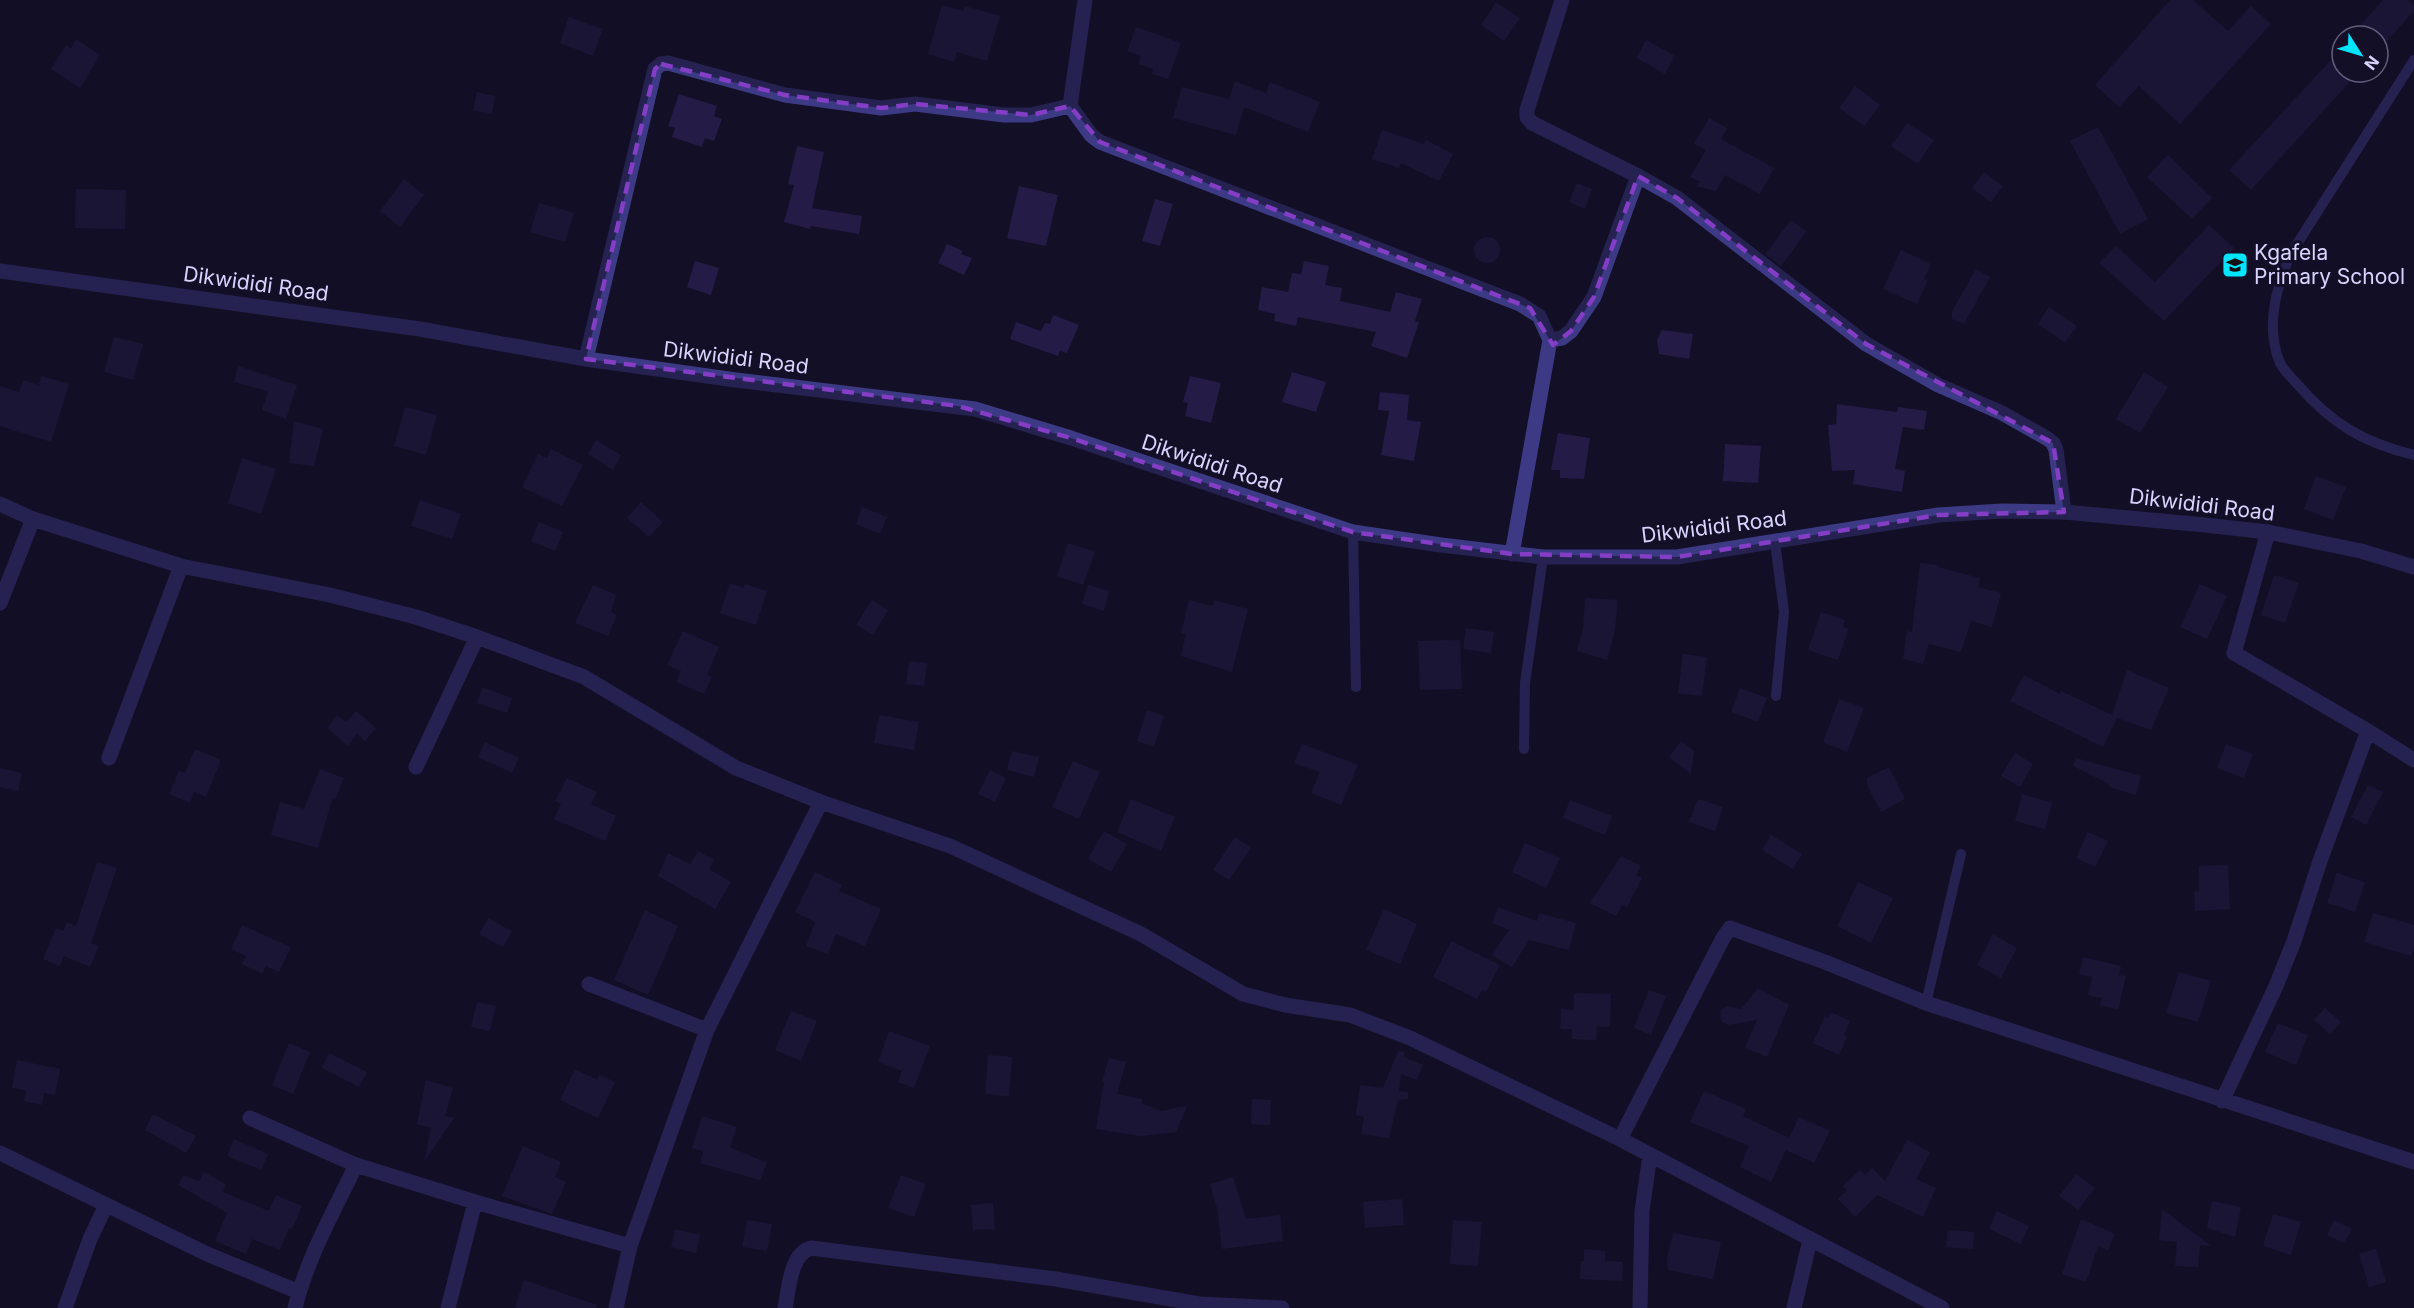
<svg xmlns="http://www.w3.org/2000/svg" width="2414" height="1308" font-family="Inter,sans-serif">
  <rect width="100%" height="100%" fill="#130f26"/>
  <path fill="#241b47" d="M2170,0H2193L2228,31L2251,6L2271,24L2180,124L2139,86L2119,107L2095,85Z
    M2383,0H2408L2414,5V11L2378,51V36H2351Z
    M1496,2L1520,18L1504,41L1481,25Z
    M942,5L963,11L965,6L1000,16L987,61L957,52L954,62L928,54Z
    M569,17L603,29L593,56L560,43Z
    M1136,27L1181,43L1168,79L1152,74L1153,69L1138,64L1141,56L1127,51Z
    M76,39L100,55L80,88L51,69L66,45L71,48Z
    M1646,40L1675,56L1665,74L1636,58Z
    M2342,48V72H2359L2251,190L2229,170Z
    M1235,81L1266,93L1270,82L1320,102L1308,132L1244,107L1236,135L1173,118L1182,87L1229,99Z
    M1855,86L1880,105L1864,126L1839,108Z
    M477,92L495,96L492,114L473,110Z
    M679,94L717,106L714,116L722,119L714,141L705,138L702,147L672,137L675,128L668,126Z
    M1709,118L1727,128L1721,139L1774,168L1760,194L1725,175L1716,191L1696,186L1700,182L1690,177L1706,150L1694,144Z
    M1907,123L1934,140L1918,164L1891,146Z
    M2098,127L2148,219L2120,234L2070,141Z
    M1382,130L1424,144L1426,140L1453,154L1439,181L1401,163L1399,168L1372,159Z
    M797,146L824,152L812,208L862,216L859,234L811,226L810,229L784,222L794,185L788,184Z
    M2168,155L2212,198L2192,219L2147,177Z
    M1984,172L2003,186L1991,202L1972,188Z
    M404,179L424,195L400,227L380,211Z
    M1577,183L1592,189L1585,209L1569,202Z
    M1019,186L1058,195L1046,246L1007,238Z
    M76,189L126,190L125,229L75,228Z
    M1155,199L1173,204L1160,246L1142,241Z
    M539,203L574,213L565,242L530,232Z
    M1791,220L1807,231L1781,266L1765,254Z
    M2209,225L2234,248L2164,321L2099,263L2116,246L2155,282Z
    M1474 250a13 13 0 1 1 26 0a13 13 0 1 1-26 0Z
    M947,244L963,251L961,254L972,258L964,275L938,263Z
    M1901,250L1931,264L1924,279L1928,280L1917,304L1883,289Z
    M695,261L719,268L711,295L687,287Z
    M1304,261L1329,266L1325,285L1342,288L1340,301L1390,312L1396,292L1422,299L1415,321L1419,322L1407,358L1371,346L1376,332L1298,317L1296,326L1274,321L1275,314L1258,310L1262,287L1288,292L1292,273L1301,274Z
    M1976,269L1990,277L1964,324L1952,319V311Z
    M2049,307L2077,326L2065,343L2038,324Z
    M1053,315L1079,325L1067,353L1060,351L1058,356L1010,339L1016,322L1041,331L1045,323L1050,324Z
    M1662,330L1693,334L1689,359L1659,354L1657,340Z
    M114,337L143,344L133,380L104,372Z
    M238,366L297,385L286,419L262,410L268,391L234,382Z
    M1292,372L1326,382L1316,412L1282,402Z
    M2144,372L2168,387L2140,433L2116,419Z
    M41,376L69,384L51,442L0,426V386L19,392L23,380L39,385Z
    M1190,376L1221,383L1211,423L1185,416L1188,403L1183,402Z
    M1380,392L1409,395L1407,420L1421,422L1414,461L1381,455L1389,411L1378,410Z
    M1837,404L1897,412L1898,407L1927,411L1924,430L1903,427L1895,469L1905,471L1902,492L1853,484L1855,470L1832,471L1828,425L1836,424Z
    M405,407L437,415L426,455L394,446Z
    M294,421L323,429L314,466L289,463Z
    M1558,433L1590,438L1584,479L1560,478V470H1551Z
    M596,440L621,455L613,470L588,454Z
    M1725,444L1761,446L1758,483L1723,481Z
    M551,449L583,465L562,506L522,487L538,454L547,458Z
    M242,458L276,469L261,514L228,503Z
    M2316,476L2346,487L2333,520L2304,509Z
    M420,500L461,514L452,539L411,526Z
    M641,502L663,522L649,537L627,518Z
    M862,507L887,517L880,534L856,524Z
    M539,522L563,532L555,551L531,541Z
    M1068,543L1095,552L1083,585L1057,576Z
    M1920,563L1939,565L1938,567L1980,578L1978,587L2001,593L1992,627L1971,621L1961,652L1929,644L1923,664L1903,659L1907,631L1912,632Z
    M2274,575L2299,583L2285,623L2261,615Z
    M730,583L744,588L745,584L767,591L756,625L720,613Z
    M2200,584L2227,596L2207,639L2180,627Z
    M593,585L616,595L611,612L617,615L608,636L575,623Z
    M1088,585L1109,591L1104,611L1082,604Z
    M1585,598L1618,600L1615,630L1607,660L1577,651L1583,628Z
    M872,600L888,610L873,635L856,625Z
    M1189,600L1213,606L1214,600L1248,609L1232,672L1181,656L1186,634L1181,633Z
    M1821,612L1845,620L1843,627L1849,629L1838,660L1808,650Z
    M1466,628L1494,632L1491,653L1463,649Z
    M683,631L719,647L707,675L712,677L704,694L676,682L681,671L667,665Z
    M1460,640L1462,689L1420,690L1418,641Z
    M1683,654L1707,657L1702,696L1678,693Z
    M909,661L927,663L924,686L906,684Z
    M2127,670L2169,688L2151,730L2117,718L2103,747L2010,701L2024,675L2060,694L2061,691L2112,715Z
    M482,687L512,698L507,713L477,703Z
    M1740,688L1767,698L1758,722L1731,712Z
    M1839,699L1864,708L1847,752L1823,742Z
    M1147,710L1164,716L1154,747L1137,741Z
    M356,711L376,728L365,741L357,734L348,746L327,728L337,715L346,722Z
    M879,715L919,722L914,750L874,743Z
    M1681,741L1694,751L1691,774L1669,757Z
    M485,742L519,758L512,773L478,757Z
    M1302,744L1358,765L1341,805L1311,793L1320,772L1294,763Z
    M2226,744L2253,754L2244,778L2217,768Z
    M195,749L221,760L206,797L194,792L190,803L169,794L179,771L185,773Z
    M1012,751L1039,757L1034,777L1007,770Z
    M2015,753L2033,764L2020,787L2001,776Z
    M2076,758L2141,776L2136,795L2109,787V784L2073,766Z
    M1073,761L1100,772L1079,819L1052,807Z
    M1889,767L1905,799L1881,812L1867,785V778Z
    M0,768L22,773L18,791L0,787Z
    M320,769L344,778L335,800L332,799L318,848L271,835L280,802L304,809Z
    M990,770L1006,778L995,802L978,794Z
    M567,778L597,792L591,804L616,816L605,841L554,819L561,804L555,801Z
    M2368,785L2383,792L2366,825L2351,817Z
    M2022,794L2052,803L2045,829L2015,821Z
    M1131,799L1175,817L1161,851L1117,832Z
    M1698,799L1723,807L1715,831L1689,822Z
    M1570,800L1612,816L1605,835L1563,818Z
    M1104,831L1127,844L1111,872L1088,859Z
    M2088,832L2108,841L2095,867L2076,858Z
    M1771,835L1802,854L1793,869L1762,850Z
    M1235,837L1251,848L1229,880L1213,870Z
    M1525,843L1560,858L1546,888L1512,872Z
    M698,851L714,860L709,869L731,882L715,909L658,876L668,853L690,864Z
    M1621,856L1641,866L1636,875L1642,878L1627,907L1622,905L1616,916L1590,903Z
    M97,862L117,868L91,943L99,946L90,967L64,956L60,966L43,959L56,928L63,931L67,922L76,926Z
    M2228,865L2230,909L2195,911L2194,892L2199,891V866Z
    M815,872L842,885L839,891L881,909L865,946L836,934L828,954L806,946L815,922L795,912Z
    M2337,873L2365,882L2355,912L2327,903Z
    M1858,882L1893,898L1871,943L1837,926Z
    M1498,907L1537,921L1539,913L1576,923L1569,950L1529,940L1512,967L1492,955L1509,930L1492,923Z
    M1384,909L1417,924L1400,964L1366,950Z
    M645,910L678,926L648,995L614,980Z
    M2373,913L2414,925V947L2411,956L2364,942Z
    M488,918L512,931L503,947L479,934Z
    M242,925L291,947L279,972L266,966L262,974L242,964L246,956L231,949Z
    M1993,934L2017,948L2001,978L1977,965Z
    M1451,941L1500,965L1486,992L1482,990L1477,999L1433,977Z
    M2083,957L2121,966L2119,975L2126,976L2118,1010L2100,1005L2102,998L2088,995L2092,977L2079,974Z
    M2179,972L2211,981L2198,1022L2166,1013Z
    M1758,988L1789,1005L1767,1057L1745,1048L1757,1020L1728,1025L1722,1022L1720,1017L1721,1010L1727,1006L1741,1009Z
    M1649,990L1666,996L1651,1035L1634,1028Z
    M1574,993L1611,994L1610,1027L1597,1026L1596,1040L1572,1039V1029H1560L1561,1009L1574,1010Z
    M477,1002L496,1006L490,1031L471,1027Z
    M2325,1008L2341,1022L2330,1034L2314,1020Z
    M791,1011L817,1021L801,1061L775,1050Z
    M1831,1012L1850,1021L1844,1035L1847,1037L1839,1055L1813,1043L1825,1016L1828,1018Z
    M2278,1023L2308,1035L2296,1065L2265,1052Z
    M889,1031L930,1046L914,1088L898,1082L902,1071L878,1062Z
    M289,1043L310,1052L293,1094L272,1085Z
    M1398,1051L1405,1052L1404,1057L1423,1065L1417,1080L1401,1074L1399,1091L1408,1092V1099L1398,1100L1389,1138L1361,1134L1364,1117L1356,1115L1360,1085L1383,1088Z
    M329,1053L367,1072L359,1087L322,1068Z
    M988,1055L1012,1057L1009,1096L985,1094Z
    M1109,1058L1126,1062L1117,1094L1142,1099V1103L1161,1111L1187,1106L1176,1132L1141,1136L1096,1129L1104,1082H1102Z
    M17,1060L60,1069L55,1095L44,1093L42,1105L24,1101L26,1090L12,1088Z
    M575,1069L597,1080L600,1075L615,1082L598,1118L560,1100Z
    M426,1080L453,1088L445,1116L454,1118L424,1162L431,1128L417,1124Z
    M1704,1091L1746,1109L1743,1116L1789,1138L1799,1117L1830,1131L1814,1163L1786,1150L1771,1182L1740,1167L1749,1146L1690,1122Z
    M1252,1099L1271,1100L1270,1125L1251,1124Z
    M153,1114L196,1136L186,1153L145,1130Z
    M702,1116L737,1127L730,1147L767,1163L760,1180L700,1163L703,1151L692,1148Z
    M234,1139L268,1154L261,1170L227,1156Z
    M1907,1140L1930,1152L1916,1179L1936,1188L1923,1217L1877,1195L1855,1217L1838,1199L1847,1190L1843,1186L1860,1170L1865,1175L1872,1168L1885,1181Z
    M523,1146L561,1162L555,1177L566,1182L552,1214L502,1196Z
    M204,1172L226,1184L223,1192L269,1211L276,1195L302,1206L292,1229L289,1228L280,1250L252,1239L246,1254L215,1241L227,1213L178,1185L183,1175L199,1181Z
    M2076,1174L2095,1188L2078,1210L2059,1196Z
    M901,1175L926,1184L914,1217L888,1208Z
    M1233,1177L1246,1219L1280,1215L1283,1241L1222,1249L1217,1208L1210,1184Z
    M1402,1199L1404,1225L1365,1228L1363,1202Z
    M2212,1201L2241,1207L2235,1237L2207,1228Z
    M993,1203L995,1229L973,1230L971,1205Z
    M2162,1209L2211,1246L2200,1245L2198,1267L2175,1266L2177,1242L2159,1240Z
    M1997,1211L2029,1226L2021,1244L1989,1229Z
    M2273,1214L2301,1222L2291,1255L2263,1246Z
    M2081,1219L2115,1234L2108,1250L2098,1246L2086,1282L2062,1274Z
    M747,1220L772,1224L767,1251L742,1247Z
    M1453,1220L1482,1222L1478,1266L1450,1264Z
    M2334,1220L2352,1229L2344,1243L2327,1235Z
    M675,1229L700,1235L696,1253L671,1247Z
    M1948,1230L1974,1232L1973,1249L1946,1247Z
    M1673,1233L1721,1242L1713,1279L1668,1270L1667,1259Z
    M1584,1249L1605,1251V1261L1623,1262L1622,1281L1580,1279L1581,1261H1584Z
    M2376,1249L2386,1282L2369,1287L2359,1254Z
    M524,1280L597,1305L596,1308H515Z"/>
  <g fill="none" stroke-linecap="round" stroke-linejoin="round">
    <path stroke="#3d3a85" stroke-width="10" d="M2414,60L2290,255C2276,289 2265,327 2280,363C2284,371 2292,378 2298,385C2332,424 2364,443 2414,455
      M1353,532L1356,687
      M1775,542L1784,612L1776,696
      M1524,749L1525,683L1543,557
      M1926,1003L1961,854"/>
    <path stroke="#3d3a85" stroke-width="15" d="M1085,0L1070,106L1091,135L1100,142L1520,304L1539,316L1550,340L1512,554
      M1562,0L1527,110V117L1532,123L1638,176L1677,198L1866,344L1938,385L2002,413L2048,439L2053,443L2056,450L2064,512
      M1550,340L1562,338L1571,331L1594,297L1638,176
      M586,359L655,69L661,64L668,63L785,95L881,108L915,104L1004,115H1031L1070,106
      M0,504L33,519L181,566L330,595L416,617L477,637L584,677L736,768L821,802L950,846L1141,934L1243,994L1285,1005L1350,1015L1410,1038L1620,1139L1942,1308
      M2268,532L2234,653L2368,731L2414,760
      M0,603L33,519
      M109,758L181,566
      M416,767L477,637
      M589,984L707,1030
      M2222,1101L2276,986L2294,941L2320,861L2368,731
      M250,1118L356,1165L475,1202L630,1246
      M1620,1139L1723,938L1730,928L1825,962L1926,1003L2414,1162
      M0,1153L207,1254L299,1292
      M1199,1304L1282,1308
      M65,1308L90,1239L106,1205
      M295,1308C307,1258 334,1211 356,1165
      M448,1308L475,1202
      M616,1308L630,1246L707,1030L821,802
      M785,1308C789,1289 790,1254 811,1248L1056,1279L1199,1304L1198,1308
      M1640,1308L1642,1211L1650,1155
      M1794,1308L1810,1240"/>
    <path stroke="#3d3a85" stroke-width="15" d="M0,271L420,329L586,359L736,380L975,409L1071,438L1353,532L1441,545L1543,557H1677L1938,515L2002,511L2064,512L2205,525L2268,532L2361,551L2414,567"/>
  </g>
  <path d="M0 0H2414V1308H0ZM661,64L785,95L881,108L915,104L1031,115L1070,106L1100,142L1530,308L1553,345L1571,331L1594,297L1638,176L1677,198L1866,344L2053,443L2064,512L1938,515L1677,557L1512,554L1353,532L1071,438L958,406L586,359L655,69Z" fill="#130f26" fill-opacity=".55" fill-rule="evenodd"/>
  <path fill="none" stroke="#843dc5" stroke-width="4.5" stroke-dasharray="12 8" stroke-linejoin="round" d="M661,64L785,95L881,108L915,104L1031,115L1070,106L1100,142L1530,308L1553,345L1571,331L1594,297L1638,176L1677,198L1866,344L2053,443L2064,512L1938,515L1677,557L1512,554L1353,532L1071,438L958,406L586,359L655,69Z"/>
  <defs>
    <symbol id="school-square" viewBox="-11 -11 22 22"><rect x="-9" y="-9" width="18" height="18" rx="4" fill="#00e5ff" stroke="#130f26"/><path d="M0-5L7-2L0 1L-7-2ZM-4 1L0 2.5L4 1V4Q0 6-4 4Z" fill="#111"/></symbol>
  </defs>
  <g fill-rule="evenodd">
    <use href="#school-square" x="2220" y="250" width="30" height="30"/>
  </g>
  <g text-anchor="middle" stroke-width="6" stroke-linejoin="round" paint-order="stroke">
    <g font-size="21" fill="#d9d4ff" stroke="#130f26" text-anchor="start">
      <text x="2254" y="260">Kgafela<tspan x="2254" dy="24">Primary School</tspan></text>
    </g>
    <g font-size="21" fill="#d9d4ff" stroke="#130f26">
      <text transform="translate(256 284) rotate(8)" y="7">Dikwididi Road</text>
      <text transform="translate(736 358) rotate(7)" y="7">Dikwididi Road</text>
      <text transform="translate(1212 464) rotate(18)" y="7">Dikwididi Road</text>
      <text transform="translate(2202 505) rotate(7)" y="7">Dikwididi Road</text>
      <text transform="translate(1714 527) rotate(-7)" y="7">Dikwididi Road</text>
    </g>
  </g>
  <g transform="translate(2360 54) rotate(127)"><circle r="28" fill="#130f26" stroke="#625e7d" stroke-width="1.5"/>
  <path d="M0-4.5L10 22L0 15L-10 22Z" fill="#00e5ff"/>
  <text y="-9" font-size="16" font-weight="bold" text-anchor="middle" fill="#d9d4ff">N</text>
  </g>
</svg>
